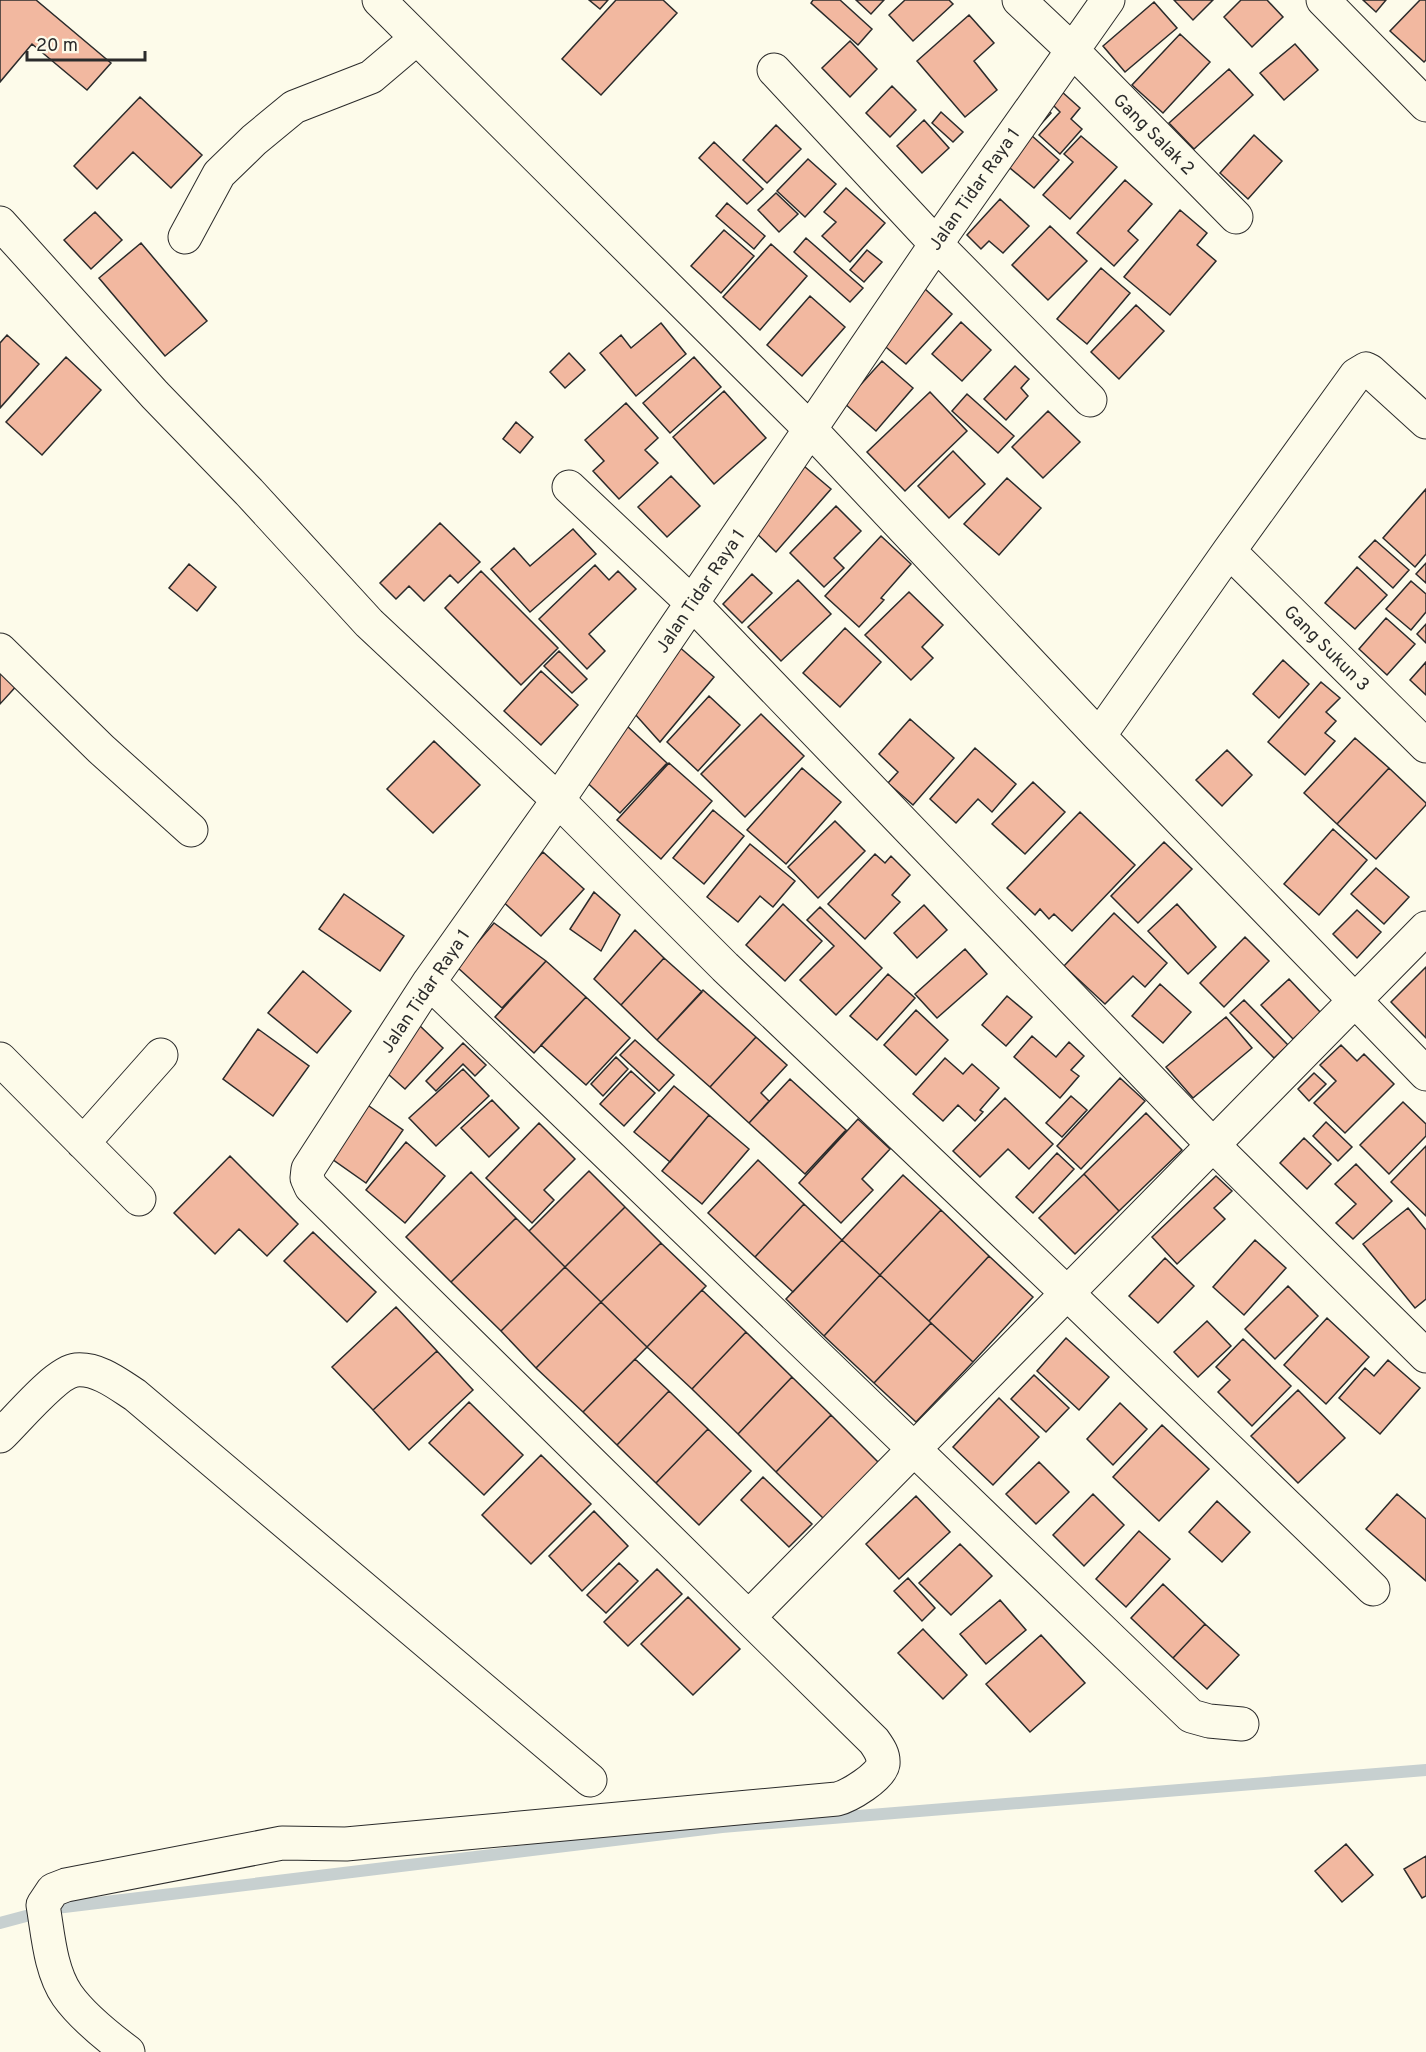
<svg xmlns="http://www.w3.org/2000/svg" width="1426" height="2052" font-family="Overpass,sans-serif">
  <rect width="100%" height="100%" fill="#fdfbea"/>
  <g fill="none" stroke-linecap="round" stroke-linejoin="round">
    <path stroke="#c7d0d0" stroke-width="12" d="M0,1923L56,1908L722,1827L1426,1770"/>
  </g>
  <path fill="#f2b8a0" stroke="#2b2b2b" stroke-width="1.5" d="M0,0H36L111,63L87,90L32,44L0,82Z
    M589,0H608L600,9Z
    M616,0H663L677,13L601,95L562,59Z
    M813,0H840L872,29L858,45L811,3Z
    M856,0H884L871,14Z
    M905,0H949L953,4L913,41L889,15Z
    M1174,0H1213L1193,20Z
    M1241,0H1267L1283,17L1252,47L1224,17Z
    M1363,0H1386L1376,12Z
    M1420,0H1426V60L1424,62L1390,31Z
    M1154,2L1177,28L1125,72L1103,46Z
    M969,15L994,43L974,61L997,90L965,117L917,61Z
    M1180,34L1210,62L1163,113L1132,85Z
    M850,41L877,69L850,97L822,68Z
    M1295,44L1318,70L1284,100L1260,73Z
    M1229,69L1253,95L1194,149L1169,123Z
    M892,86L916,110L890,137L866,113Z
    M1061,91L1080,108L1071,119L1082,129L1060,154L1039,135L1060,112L1051,103Z
    M140,97L202,155L171,188L133,152L97,189L74,166Z
    M1042,106L1051,113L1031,135L1059,160L1034,188L1004,163Z
    M941,112L963,132L953,142L932,123Z
    M924,120L949,148L922,173L897,146Z
    M776,125L801,149L767,183L743,160Z
    M1254,135L1282,161L1248,199L1220,173Z
    M1081,136L1117,167L1070,219L1043,195L1073,162L1064,154Z
    M714,142L763,189L747,204L699,158Z
    M808,159L836,184L805,217L777,191Z
    M1125,180L1152,204L1128,231L1138,240L1114,266L1077,233Z
    M846,188L885,223L850,262L822,236L836,222L824,212Z
    M776,193L798,214L779,232L758,210Z
    M1000,199L1029,226L1003,253L989,241L981,249L967,235Z
    M727,203L765,236L754,249L716,216Z
    M1180,210L1207,233L1197,245L1216,261L1170,315L1124,277Z
    M95,212L122,240L91,269L64,240Z
    M1050,226L1087,261L1048,300L1012,265Z
    M724,230L754,256L721,293L691,266Z
    M806,238L863,288L850,302L794,252Z
    M141,243L207,321L165,356L99,278Z
    M771,244L807,276L760,330L723,297Z
    M867,250L882,262L864,282L850,270Z
    M1101,268L1130,293L1087,344L1057,319Z
    M924,288L952,314L906,364L881,343Z
    M810,296L845,327L802,376L767,345Z
    M1136,305L1164,331L1119,379L1091,352Z
    M961,322L991,350L962,381L932,354Z
    M661,323L686,354L636,396L600,353L621,335L631,348Z
    M7,335L39,364L0,408V343Z
    M569,353L585,370L565,388L550,372Z
    M66,357L101,390L42,455L6,422Z
    M694,357L721,387L670,433L643,403Z
    M882,361L913,388L876,431L844,403Z
    M1015,366L1029,379L1021,388L1028,396L1006,420L984,399Z
    M724,391L766,438L714,484L673,437Z
    M930,392L967,431L905,491L867,452Z
    M967,394L1014,436L998,453L952,411Z
    M626,403L658,438L645,450L658,463L619,499L593,471L604,461L585,440Z
    M1048,411L1080,442L1043,478L1012,447Z
    M516,422L533,437L520,453L503,439Z
    M953,451L985,484L949,518L918,486Z
    M798,461L831,489L776,552L753,530Z
    M671,476L700,506L667,537L638,507Z
    M1007,478L1041,508L999,555L964,524Z
    M1426,489V554L1415,567L1383,538Z
    M836,506L861,531L834,558L844,568L824,587L790,553Z
    M440,523L480,562L458,583L450,575L424,601L409,586L396,599L380,583Z
    M573,529L596,554L530,612L491,569L514,548L530,566Z
    M881,536L911,564L881,598L884,600L859,627L825,596Z
    M1375,540L1409,570L1393,588L1359,557Z
    M1426,563V583L1416,574Z
    M189,564L216,587L197,611L169,588Z
    M595,565L609,580L618,571L636,589L589,634L605,651L587,669L539,619Z
    M1357,567L1387,595L1355,629L1325,603Z
    M481,571L558,648L521,685L445,608Z
    M752,574L772,593L742,623L723,604Z
    M798,580L831,614L781,661L748,627Z
    M1411,581L1426,594V612L1411,630L1386,609Z
    M909,592L943,625L922,647L933,658L911,680L865,635Z
    M1386,618L1415,644L1387,675L1359,649Z
    M1426,624V643L1417,634Z
    M845,628L881,662L840,707L803,673Z
    M677,645L714,677L660,742L634,713Z
    M559,651L587,679L572,693L544,666Z
    M1283,660L1309,684L1279,718L1253,694Z
    M1426,662V695L1410,680Z
    M0,665L20,682L0,704Z
    M541,671L578,705L541,745L504,711Z
    M1321,682L1340,698L1326,712L1336,721L1325,733L1335,741L1305,775L1268,742Z
    M709,696L740,725L698,771L667,742Z
    M761,714L804,756L745,817L701,774Z
    M910,719L954,758L913,805L888,783L898,772L879,754Z
    M627,726L667,763L620,813L580,776Z
    M1355,738L1389,768L1337,824L1304,793Z
    M434,741L480,785L433,833L387,789Z
    M975,748L1016,784L992,812L978,799L956,823L930,799Z
    M1227,750L1252,775L1222,806L1196,780Z
    M669,763L712,801L661,859L617,820Z
    M802,768L841,802L786,864L747,830Z
    M1389,768L1426,803V805L1376,859L1337,824Z
    M1033,782L1065,812L1025,854L992,824Z
    M713,810L744,836L704,884L673,858Z
    M1080,812L1135,865L1072,931L1054,914L1049,919L1040,909L1035,915L1007,888Z
    M835,821L865,851L818,898L788,867Z
    M1333,829L1367,860L1319,915L1284,884Z
    M1164,842L1192,869L1138,923L1111,896Z
    M750,844L795,881L773,907L760,896L738,922L707,897Z
    M543,852L584,889L541,936L500,899Z
    M875,854L885,863L891,856L910,875L892,895L900,902L865,939L828,904Z
    M1376,868L1409,897L1384,924L1351,894Z
    M594,892L620,915L601,951L570,929Z
    M344,894L404,936L380,971L319,929Z
    M783,904L822,941L785,981L746,945Z
    M1177,904L1216,947L1188,974L1148,931Z
    M924,905L947,930L917,958L894,933Z
    M820,907L882,968L836,1015L800,980L834,946L807,920Z
    M1357,910L1381,932L1357,958L1333,934Z
    M1114,913L1167,963L1145,987L1133,976L1105,1004L1064,966Z
    M494,923L546,961L502,1008L457,967Z
    M635,930L664,958L621,1005L594,979Z
    M1245,937L1269,961L1224,1007L1200,983Z
    M965,949L987,974L937,1018L915,994Z
    M664,958L702,992L657,1040L621,1005Z
    M546,961L586,997L534,1053L495,1017Z
    M1426,967V1038L1391,1002Z
    M303,971L351,1011L317,1053L268,1013Z
    M888,974L915,998L877,1040L850,1016Z
    M1289,979L1321,1013L1293,1039L1261,1005Z
    M1160,984L1191,1012L1163,1043L1132,1016Z
    M703,990L756,1037L710,1087L657,1040Z
    M1007,996L1032,1017L1006,1046L982,1025Z
    M586,997L630,1038L586,1085L541,1045Z
    M1244,1000L1288,1045L1274,1058L1230,1013Z
    M916,1010L948,1040L916,1075L884,1045Z
    M1226,1017L1252,1048L1193,1098L1166,1067Z
    M419,1025L443,1048L405,1089L380,1067Z
    M258,1029L309,1066L273,1116L223,1079Z
    M1032,1036L1056,1057L1069,1042L1084,1056L1071,1070L1079,1076L1060,1098L1014,1057Z
    M756,1037L787,1065L761,1093L769,1101L749,1123L710,1087Z
    M635,1040L674,1075L659,1091L620,1055Z
    M463,1043L486,1065L475,1076L463,1064L436,1091L426,1081Z
    M1341,1045L1357,1061L1364,1054L1394,1084L1345,1133L1314,1103L1336,1081L1320,1065Z
    M616,1057L628,1069L603,1096L591,1084Z
    M945,1058L963,1074L972,1064L999,1088L980,1110L983,1112L975,1121L958,1105L943,1121L913,1094Z
    M463,1069L489,1096L436,1146L409,1118Z
    M631,1071L655,1093L624,1126L600,1104Z
    M1314,1073L1326,1084L1309,1101L1298,1089Z
    M1120,1078L1145,1101L1081,1169L1057,1146Z
    M790,1079L846,1130L805,1174L749,1123Z
    M674,1086L709,1115L670,1162L634,1132Z
    M1071,1096L1087,1110L1062,1137L1046,1123Z
    M1005,1098L1053,1144L1029,1169L1008,1149L980,1177L953,1151Z
    M359,1099L403,1130L366,1183L322,1152Z
    M492,1100L519,1128L489,1157L461,1128Z
    M1403,1102L1426,1124V1136L1389,1174L1360,1145Z
    M1146,1113L1182,1150L1119,1211L1084,1174Z
    M709,1115L749,1149L702,1204L662,1171Z
    M858,1119L890,1149L862,1179L873,1190L841,1223L799,1183Z
    M1326,1122L1352,1147L1338,1161L1313,1136Z
    M539,1123L575,1159L544,1190L554,1200L532,1223L486,1178Z
    M1304,1138L1331,1164L1307,1189L1280,1163Z
    M406,1142L445,1176L405,1223L366,1190Z
    M1426,1146V1216L1391,1182Z
    M1057,1153L1074,1169L1033,1213L1016,1197Z
    M230,1156L298,1224L267,1256L239,1229L215,1254L174,1213Z
    M758,1160L804,1204L755,1257L708,1213Z
    M1356,1164L1392,1201L1353,1239L1336,1223L1356,1204L1335,1184Z
    M589,1171L625,1207L565,1267L529,1231Z
    M471,1172L516,1218L451,1282L406,1237Z
    M1084,1174L1119,1211L1075,1254L1039,1218Z
    M903,1175L941,1210L880,1275L842,1240Z
    M1216,1176L1232,1191L1214,1208L1225,1219L1177,1264L1152,1237Z
    M804,1204L842,1240L793,1292L755,1257Z
    M625,1207L661,1243L601,1302L565,1267Z
    M1408,1208L1426,1230V1299L1415,1308L1363,1244Z
    M941,1210L989,1256L929,1321L880,1275Z
    M516,1218L565,1267L501,1331L451,1282Z
    M313,1232L376,1292L347,1322L284,1261Z
    M842,1240L880,1275L824,1336L786,1299Z
    M1255,1240L1286,1268L1244,1315L1213,1287Z
    M661,1243L706,1286L647,1347L601,1302Z
    M989,1256L1033,1297L973,1362L929,1321Z
    M1165,1258L1194,1286L1158,1323L1129,1296Z
    M565,1267L601,1302L536,1368L501,1331Z
    M880,1275L931,1323L874,1383L824,1336Z
    M1288,1286L1318,1316L1275,1359L1245,1329Z
    M702,1290L746,1332L692,1389L647,1347Z
    M601,1302L647,1347L583,1412L536,1368Z
    M396,1307L437,1351L373,1410L332,1367Z
    M1327,1318L1369,1357L1326,1404L1284,1365Z
    M1207,1321L1231,1346L1198,1377L1174,1352Z
    M931,1323L973,1362L916,1422L874,1383Z
    M746,1332L792,1377L738,1434L692,1389Z
    M1066,1338L1109,1377L1079,1410L1037,1371Z
    M1243,1339L1291,1386L1252,1426L1218,1392L1230,1380L1216,1367Z
    M437,1351L473,1390L409,1450L373,1410Z
    M635,1359L669,1391L617,1445L583,1412Z
    M1388,1360L1420,1388L1380,1434L1339,1398L1365,1368L1374,1376Z
    M1034,1375L1069,1408L1046,1432L1011,1399Z
    M792,1377L831,1415L776,1472L738,1434Z
    M1298,1390L1345,1438L1298,1483L1251,1436Z
    M669,1391L708,1429L656,1483L617,1445Z
    M999,1398L1039,1437L993,1485L953,1447Z
    M469,1402L523,1455L484,1495L429,1443Z
    M1120,1403L1147,1429L1113,1465L1087,1439Z
    M831,1415L879,1463L824,1519L776,1472Z
    M1162,1425L1209,1469L1159,1521L1113,1477Z
    M708,1429L751,1471L699,1525L656,1483Z
    M541,1455L591,1504L531,1564L482,1515Z
    M1039,1462L1069,1492L1036,1524L1006,1494Z
    M763,1477L812,1524L789,1547L741,1500Z
    M1093,1494L1124,1525L1084,1566L1053,1535Z
    M1397,1494L1426,1519V1581L1366,1529Z
    M916,1496L950,1532L899,1579L866,1544Z
    M1217,1501L1250,1532L1222,1562L1189,1532Z
    M594,1511L628,1546L582,1591L549,1556Z
    M1139,1531L1170,1559L1126,1607L1096,1579Z
    M960,1544L992,1576L951,1615L919,1583Z
    M619,1563L638,1581L606,1613L587,1595Z
    M657,1569L682,1594L628,1646L604,1622Z
    M908,1578L935,1608L922,1621L894,1591Z
    M1163,1584L1205,1624L1173,1658L1131,1618Z
    M688,1597L740,1649L693,1695L641,1644Z
    M1000,1600L1026,1630L986,1664L960,1634Z
    M1205,1624L1239,1655L1207,1689L1173,1658Z
    M923,1629L967,1675L943,1699L898,1653Z
    M1041,1635L1085,1683L1030,1732L986,1684Z
    M1346,1844L1373,1875L1342,1902L1315,1871Z
    M1426,1856V1896L1422,1898L1404,1869Z"/>
  <g fill="none" stroke-linecap="round" stroke-linejoin="round">
    <defs>
      <path id="minor" d="M379,0L811,430L1099,736L1426,1074
        M1019,0L1072,50L1236,217
        M1323,0L1426,105
        M774,70L936,244L1090,400
        M0,223L155,395L249,492L369,623L558,800L725,967L1067,1293L1373,1589
        M185,237L219,174L254,140L294,107L371,77L417,38
        M569,487L691,602L1213,1145L1426,1356
        M1229,551L1426,746
        M0,650L101,749L191,830
        M1099,736L1229,551L1356,375L1366,369L1370,371L1426,422
        M429,982L1191,1716L1209,1721L1242,1724
        M0,1059L139,1199
        M83,1143L161,1055
        M0,1436C16,1421 56,1372 76,1370C98,1368 118,1384 135,1395L590,1780
        M749,1617L1426,928
        M128,2052C108,2037 81,2015 67,1995C50,1970 48,1934 43,1905L53,1890L66,1885L282,1843L346,1844L837,1799C849,1796 881,1777 883,1764C884,1755 879,1748 874,1741L311,1187L307,1178L308,1169L429,982L558,800L936,244L1108,0"/>
    </defs>
    <use href="#minor" stroke="#2b2b2b" stroke-width="35"/>
    <use href="#minor" stroke="#fdfbea" stroke-width="33"/>
  </g>
  <g text-anchor="middle" stroke-width="4.5" stroke-linejoin="round" paint-order="stroke">
    <g font-size="18" fill="#2b2b2b" stroke="#fdfbea">
      <text transform="translate(1154 134) rotate(45)" y="6">Gang Salak 2</text>
      <text transform="translate(974 189) rotate(-55)" y="6">Jalan Tidar Raya 1</text>
      <text transform="translate(700 591) rotate(-56)" y="6">Jalan Tidar Raya 1</text>
      <text transform="translate(1327 648) rotate(45)" y="6">Gang Sukun 3</text>
      <text transform="translate(425 991) rotate(-56)" y="6">Jalan Tidar Raya 1</text>
    </g>
  </g>
  <path d="M27 51v9h118v-9" fill="none" stroke="#2b2b2b" stroke-width="3"/>
  <text x="36" y="51" font-size="18" fill="#2b2b2b" stroke="#fdfbea" stroke-width="4.5" paint-order="stroke">20 m</text>
</svg>
